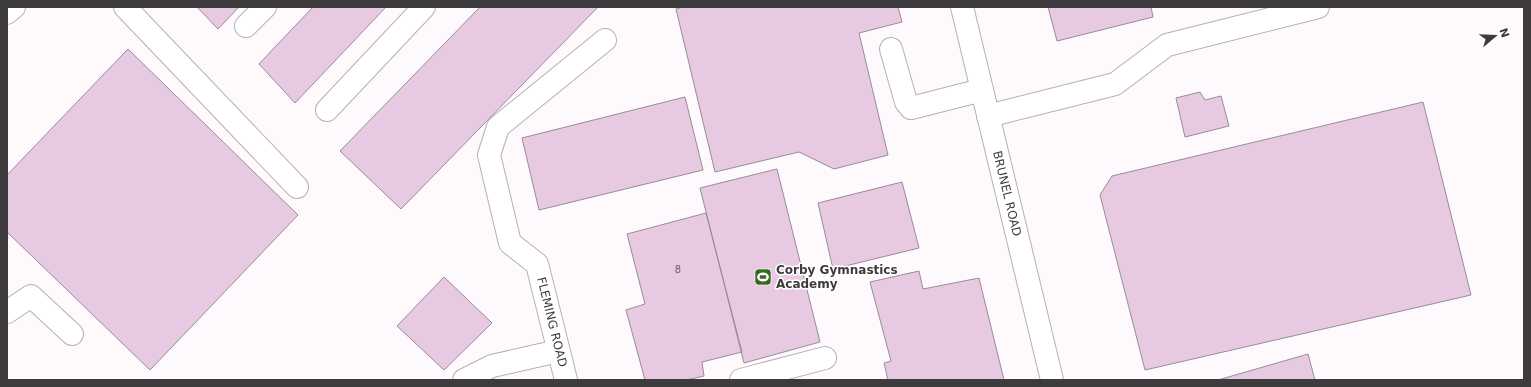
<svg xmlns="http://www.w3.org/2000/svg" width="1531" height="387" font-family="'DejaVu Sans',sans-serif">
  <rect width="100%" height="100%" fill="#fef9fd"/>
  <path fill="#e7cae2" stroke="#968e94" d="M197,7H239L218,29Z
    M313,7H386L295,103L259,64Z
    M480,7H598L401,209L340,151Z
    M683,7H898L902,22L859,33L888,155L834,169L799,152L715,172L676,9Z
    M1048,7H1151L1153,17L1057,41Z
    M128,49L298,215L150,370L7,232V175Z
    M1200,92L1205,100L1221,96L1229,126L1185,137L1176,98Z
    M685,97L703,170L539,210L522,138Z
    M1423,102L1471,295L1145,370L1100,195L1112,176Z
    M777,169L820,342L744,363L700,188Z
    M902,182L919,248L833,269L818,203Z
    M706,213L742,352L702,362L704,376L686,380H645L626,310L645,304L627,234Z
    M919,271L923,289L979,278L1004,380H888L884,363L891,361L870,282Z
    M444,277L492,323L444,370L397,326Z
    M1308,354L1315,380H1218Z"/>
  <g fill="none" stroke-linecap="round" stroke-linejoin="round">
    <defs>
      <g id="minor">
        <path d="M125,7L297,187"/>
        <path id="s1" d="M962,7L1052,380"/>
        <path d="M7,13L14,7"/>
        <path d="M246,26L265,7"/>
        <path d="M891,49L906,102L911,108L982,90"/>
        <path d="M327,110L424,7"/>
        <path d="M988,116L1115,84L1167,45L1318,7"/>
        <path d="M7,312L31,296L72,334"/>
        <path d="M464,380L492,366L558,351"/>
        <path d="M566,380L537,264L510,243L489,155L498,127L605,40"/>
        <path d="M741,380L825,358"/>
      </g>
    </defs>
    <use href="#minor" stroke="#b7afb6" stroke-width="24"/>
    <use href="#minor" stroke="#fff" stroke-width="22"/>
  </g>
  <defs>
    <symbol id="stadium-square" viewBox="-11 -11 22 22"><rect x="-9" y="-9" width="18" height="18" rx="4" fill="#3b6725" stroke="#fff"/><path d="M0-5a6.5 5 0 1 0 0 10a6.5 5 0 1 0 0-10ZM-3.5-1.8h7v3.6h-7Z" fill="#fff"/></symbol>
  </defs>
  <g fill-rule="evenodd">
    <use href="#stadium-square" x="753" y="267" width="20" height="20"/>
  </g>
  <g text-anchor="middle" stroke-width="3" stroke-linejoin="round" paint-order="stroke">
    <g font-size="10" fill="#685f67">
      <text x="678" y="273">8</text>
    </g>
    <g font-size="12" fill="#3e3b3e" stroke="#fff">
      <text dy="4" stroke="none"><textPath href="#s1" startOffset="192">BRUNEL ROAD</textPath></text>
      <text transform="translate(552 322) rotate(76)" y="4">FLEMING ROAD</text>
    </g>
    <g font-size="12" font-weight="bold" fill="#3e3b3e" stroke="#fff" text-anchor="start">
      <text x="776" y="274">Corby Gymnastics<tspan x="776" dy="14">Academy</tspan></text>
    </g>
  </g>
  <rect width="1531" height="387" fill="none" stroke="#3e3b3e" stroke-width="16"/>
  <g transform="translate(1495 36) rotate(71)" stroke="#ffffff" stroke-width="3" paint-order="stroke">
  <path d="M0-3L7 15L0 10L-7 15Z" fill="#3e3b3e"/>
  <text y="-6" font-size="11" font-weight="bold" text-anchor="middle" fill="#3e3b3e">N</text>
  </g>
</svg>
